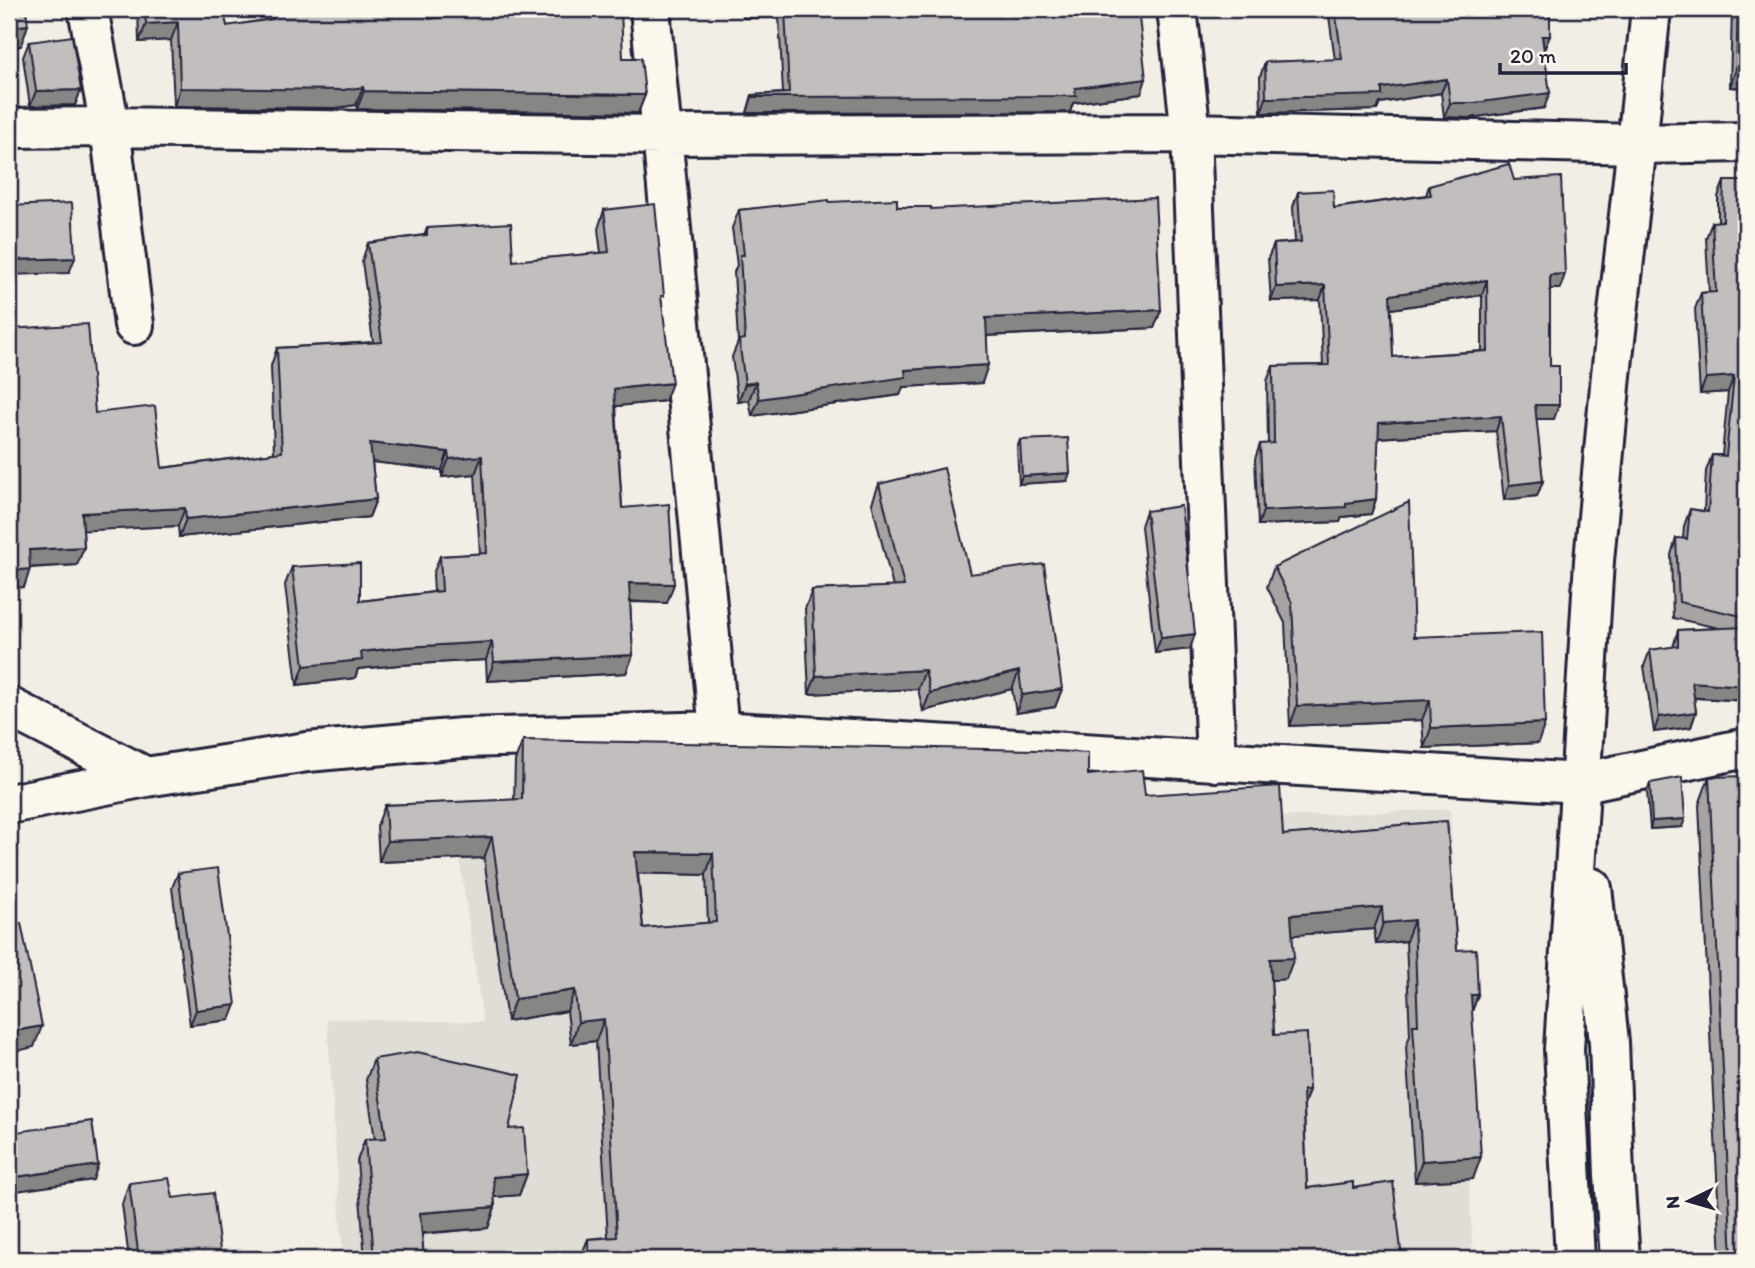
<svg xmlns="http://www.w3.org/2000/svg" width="1755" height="1268" font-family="Itim,sans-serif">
  <rect width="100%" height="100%" fill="#f2eee5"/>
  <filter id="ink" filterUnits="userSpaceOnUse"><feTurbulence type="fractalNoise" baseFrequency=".0143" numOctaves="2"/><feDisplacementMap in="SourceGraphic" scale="14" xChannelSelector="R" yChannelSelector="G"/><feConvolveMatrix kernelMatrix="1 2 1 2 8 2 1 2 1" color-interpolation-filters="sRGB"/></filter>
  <g filter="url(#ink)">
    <path fill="#e0dcd6" d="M1450,809L1473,1259H343L327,1019L483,1022L459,854Z"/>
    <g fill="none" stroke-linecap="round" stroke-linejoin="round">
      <defs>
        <path id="minor" d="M88,9L110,127L134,325
          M650,9L719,731
          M1177,9L1191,133L1216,762
          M9,128L110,127L661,135L1191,133L1637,144
          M9,707L146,777
          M9,804L146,777L307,752L462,738L719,731L1580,783L1746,748"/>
        <path id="secondary" d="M1637,144L1651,9"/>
        <path id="primary" d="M1592,888L1609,1042L1614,1175L1620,1259
          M1575,1259L1564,1049L1594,561L1611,375L1637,144L1746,142"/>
      </defs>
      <use href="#minor" stroke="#22223b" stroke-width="44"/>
      <use href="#secondary" stroke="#22223b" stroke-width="44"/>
      <use href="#primary" stroke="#22223b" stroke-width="44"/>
      <use href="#minor" stroke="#fbf7ec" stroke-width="38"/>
      <use href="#secondary" stroke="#fbf7ec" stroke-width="38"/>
      <use href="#primary" stroke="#fbf7ec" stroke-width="38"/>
    </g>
    <path fill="#a7a3a3" stroke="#22223b" stroke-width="2" fill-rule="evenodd" d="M138,9H223L227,26L265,20L264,9H427L429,19H506L623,58L645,95L638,113L357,109L356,105L336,108L174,106L171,40L139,42Z
      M743,9H1127L1141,94L1073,103L1070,112L747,113L752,95L783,93L779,17L743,18Z
      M1328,9H1550L1544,50V108L1469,118L1444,117L1441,93L1380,103L1377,110L1261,113L1260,77L1265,62L1335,60Z
      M1732,9H1746V88L1730,87Z
      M29,42L81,90L75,105L30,106L23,57Z
      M1514,180L1560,289H1550V366L1554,419H1536L1543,481L1537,496L1504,500L1496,431L1378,438L1376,499L1371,514L1342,517L1340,522L1258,525L1255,459L1260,444H1268L1267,381L1273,366L1323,365L1320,300L1271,301L1268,258L1274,244L1295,242L1293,207L1298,192L1334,208L1426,195L1429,186ZM1482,295V351L1393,357L1391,309Z
      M1724,181H1746V701L1694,698L1696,712L1691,727L1654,732L1644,666L1650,650L1673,647L1678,630L1719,628L1673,618L1671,555L1676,538L1683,539L1684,526L1690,509L1704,511L1706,471L1712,455H1722L1728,392L1700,394L1695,309L1701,293L1709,292L1706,238L1712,222H1718V197Z
      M829,202L931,209L1161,310L1154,328L987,336L982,383L903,387L900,395L752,416L749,400L738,402L732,357L738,342L734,272L737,265L732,228L739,210Z
      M604,210L662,302L665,401L616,406L622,508L667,603L630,602L633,655L626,673L487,681L486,660L399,665L358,669L355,678L297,685L285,585L292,567L360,601L434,592L433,574L440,556L480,554L475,474L442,477V470L372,462L376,499L369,517L179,537L178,526L83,530L84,547L77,565L30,568L24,587L9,588L95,413L162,468L274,453L271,366L277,348L373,342L362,261L368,243L424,235L427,228L513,261L601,253L598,229Z
      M1020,440L1067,481L1019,484L1017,448Z
      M879,484L970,574L1062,689L1055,707L1016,713L1012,689L923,711L918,689L809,694L805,609L812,590L893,587L872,503Z
      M1146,511L1190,649L1155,653L1141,526Z
      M1274,567L1414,637L1538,743L1424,748L1422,720L1290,726L1285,623L1267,587Z
      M523,740L1088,775L1145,795L1283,835L1447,821L1457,950L1478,995L1472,1011L1473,1179L1415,1182L1406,1047L1410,1035L1406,941L1376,944L1374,929L1292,935L1286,979L1271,980L1274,1035L1304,1106L1307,1188H1353L1402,1259H580L588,1239L608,1237L596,1041L571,1044L567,1011L507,1021L484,858L379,862L377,826L385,805L514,800L515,761ZM638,873L706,875L708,923L643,928Z
      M1709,777L1746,1259H1721L1699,805Z
      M1650,783L1682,827L1650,829L1647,791Z
      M178,873L230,1020L190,1025L172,888Z
      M374,1059L509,1129L527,1174L519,1195L494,1197L495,1207L488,1228L422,1234L424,1259H365L357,1161L365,1139H375L366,1080Z
      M129,1183L173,1198L221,1259H129L122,1204Z"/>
    <path fill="#888585" stroke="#22223b" stroke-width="2" d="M747,9H782L779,17L743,18Z
      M178,22L171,40L139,42L146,24Z
      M28,25L21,46L9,47V27Z
      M1542,36H1550L1544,50Z
      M1736,69L1746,70V88L1730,87Z
      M1146,79L1141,94L1073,103L1070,112L747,113L752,97L1075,88Z
      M1447,79L1441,93L1380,103L1377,110L1261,113L1266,98L1382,88Z
      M363,87L356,105L336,108L174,106L180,88Z
      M81,90L75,105L30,106L36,91Z
      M364,91L645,95L638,113L357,109Z
      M1550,93L1544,108L1469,118L1444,117L1450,103Z
      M75,258L69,273L9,275V260Z
      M1565,274L1560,289H1544L1550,275Z
      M1487,280L1482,295L1385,310L1390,295Z
      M1325,285L1320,300L1271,301L1276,287Z
      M1161,310L1154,328L980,336L986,318Z
      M988,365L982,383L903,387L900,395L752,416L759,399L905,370Z
      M1734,376L1728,392L1700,394L1706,378Z
      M756,382L749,400L738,402L745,384Z
      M672,383L665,401L608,407L614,389Z
      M1535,405H1559L1554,419H1529Z
      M1501,416L1496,431L1374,438L1379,423Z
      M370,443L448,452L442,470L363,461Z
      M482,456L475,474L442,477L449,459Z
      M1070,473L1067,481L1019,484L1022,476Z
      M1543,481L1537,496L1504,500L1509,485Z
      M376,499L369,517L179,537L186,519Z
      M1376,499L1371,514L1342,517L1340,522L1258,525L1263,511Z
      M185,508L178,526L75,531L82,513Z
      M84,547L77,565L22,568L29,550Z
      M30,569L24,587L9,588V571Z
      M629,583L674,584L667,603L623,601Z
      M1195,634L1190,649L1155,653L1161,638Z
      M492,642L486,660L399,665L358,669L355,678L297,685L304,666L361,652L405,647Z
      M633,655L626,673L487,681L494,662Z
      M925,670L918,689L809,694L816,676Z
      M1019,671L1012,689L923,711L930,693Z
      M1692,682L1746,686V701L1686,697Z
      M1062,689L1055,707L1016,713L1022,695Z
      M1430,700L1422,720L1290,726L1297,706Z
      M1696,712L1691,727L1654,732L1659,717Z
      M1545,723L1538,743L1424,748L1431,728Z
      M1685,819L1682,827L1650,829L1652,821Z
      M492,837L484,858L379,862L387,841Z
      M635,852L713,853L706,875L628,873Z
      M1382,907L1374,929L1283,936L1291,915Z
      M1414,920L1406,941L1376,944L1383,923Z
      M1294,958L1286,979L1262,981L1270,959Z
      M575,990L567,1011L507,1021L515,999Z
      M1471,995H1478L1470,1017Z
      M236,1005L230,1020L190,1025L196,1010Z
      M604,1019L596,1041L571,1044L578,1022Z
      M42,1026L34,1047L9,1053V1032Z
      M1303,1090H1309L1302,1111Z
      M1481,1157L1473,1179L1415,1182L1422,1161Z
      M98,1165L93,1180L9,1192V1178Z
      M527,1174L519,1195L485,1198L493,1177Z
      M495,1207L488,1228L413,1234L420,1213Z"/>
    <path fill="#c2bebe" stroke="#22223b" stroke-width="2" fill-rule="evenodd" d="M9,9H26L28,25L9,27Z
      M145,9H223L227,26L274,19L273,9H427L429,19L505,10L506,19L572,10L621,9L623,58H641L645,95L364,91L363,87L343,90L180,88L178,22L146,24Z
      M785,9H1127V10L1138,9L1146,79L1075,88L1076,96L752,97V95L789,93Z
      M1335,9H1550V36H1542L1550,93L1474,103H1450L1447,79L1382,88V95L1266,98L1265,62L1342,59Z
      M1738,9H1746V70L1736,69Z
      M72,36L81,90L36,91L29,42Z
      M1509,164L1514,180L1561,177L1565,274L1550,275V366H1559V405H1535L1543,481L1509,485L1501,416L1379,423L1376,499L1346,503V507L1263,511L1260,444L1274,443L1273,366L1329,365L1325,285L1276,287L1274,244L1301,242L1298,192L1333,190L1334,208L1431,195L1429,186ZM1487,280L1488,351L1393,357L1390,295Z
      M1724,181H1746V617L1679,602L1676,538L1687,539L1690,509L1708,512L1712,455L1726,456L1734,376L1706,378L1701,293L1716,292L1712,222L1723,221Z
      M1155,198L1161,310L986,318L988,365L905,370L906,377L759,399L756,382L745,384L739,340L745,339L740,255H744L739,210L829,200V202L897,199V207H931V209Z
      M72,203L75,258L9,260V206Z
      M655,204L664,296H661L672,383L614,389L622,508L669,504L674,584L629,583L633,655L494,662L492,642L405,647L361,652L362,660L304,666L292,567L360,563V601L442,591L440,556L487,553L482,456L449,459L448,452L370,443L376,499L186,519L185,508L82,513L84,547L29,550L30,569L9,571V329L88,324L95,413L155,406L162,468L282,452L277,348L382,342L368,243L427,235V228L511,223L513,261L609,252L604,210Z
      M1068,438L1070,473L1022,476L1020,440Z
      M944,468L970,574L1044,564L1062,689L1022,695L1019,671L930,693L925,670L816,676L812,590L904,586L879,484Z
      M1409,502L1414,637L1542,632L1545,723L1431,728L1430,700L1297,706L1292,603L1274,567Z
      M1181,506L1195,634L1161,638L1146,511Z
      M1746,627V686L1692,682L1696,712L1659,717L1650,650L1678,646V630Z
      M523,740L1037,750L1088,753V775L1142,770L1145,795L1280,786L1283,835L1447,821L1457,950L1476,949L1478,995H1471L1481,1157L1422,1161L1413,1025H1418L1414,920L1383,923L1382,907L1291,915L1294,958L1270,959L1274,1035L1307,1033L1309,1090H1303L1307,1188L1353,1182V1188L1393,1182L1402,1259H589L588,1239L617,1237L604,1019L578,1022L575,990L515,999L492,837L387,841L385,805L522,799ZM635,852L713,853L716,922L643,928Z
      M1746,776V1259H1732L1709,777Z
      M1682,777L1685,819L1652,821L1650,783Z
      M218,868L236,1005L196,1010L178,873Z
      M21,923L42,1026L9,1032V926Z
      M417,1052L521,1075L509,1129L524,1128L527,1174L493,1177L495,1207L420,1213L424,1259H374L365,1139L386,1138L374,1059Z
      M92,1121L98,1165L9,1178V1133Z
      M169,1178L173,1198L213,1193L221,1259H139L129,1183Z"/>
  </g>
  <rect width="1755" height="1268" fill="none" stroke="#fbf7ec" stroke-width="35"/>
  <rect x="18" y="18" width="1720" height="1233" fill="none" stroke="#22223b" stroke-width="2.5" filter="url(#ink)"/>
  <g transform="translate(1689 1201) rotate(265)" stroke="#fbf7ec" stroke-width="5" paint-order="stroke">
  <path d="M0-5L12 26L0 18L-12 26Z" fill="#22223b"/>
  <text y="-10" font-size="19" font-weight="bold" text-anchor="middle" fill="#22223b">N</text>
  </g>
  <path d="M1500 63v10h126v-10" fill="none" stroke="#22223b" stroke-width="3.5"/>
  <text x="1510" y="63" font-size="21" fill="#22223b" stroke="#fbf7ec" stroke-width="5" paint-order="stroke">20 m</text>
</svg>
